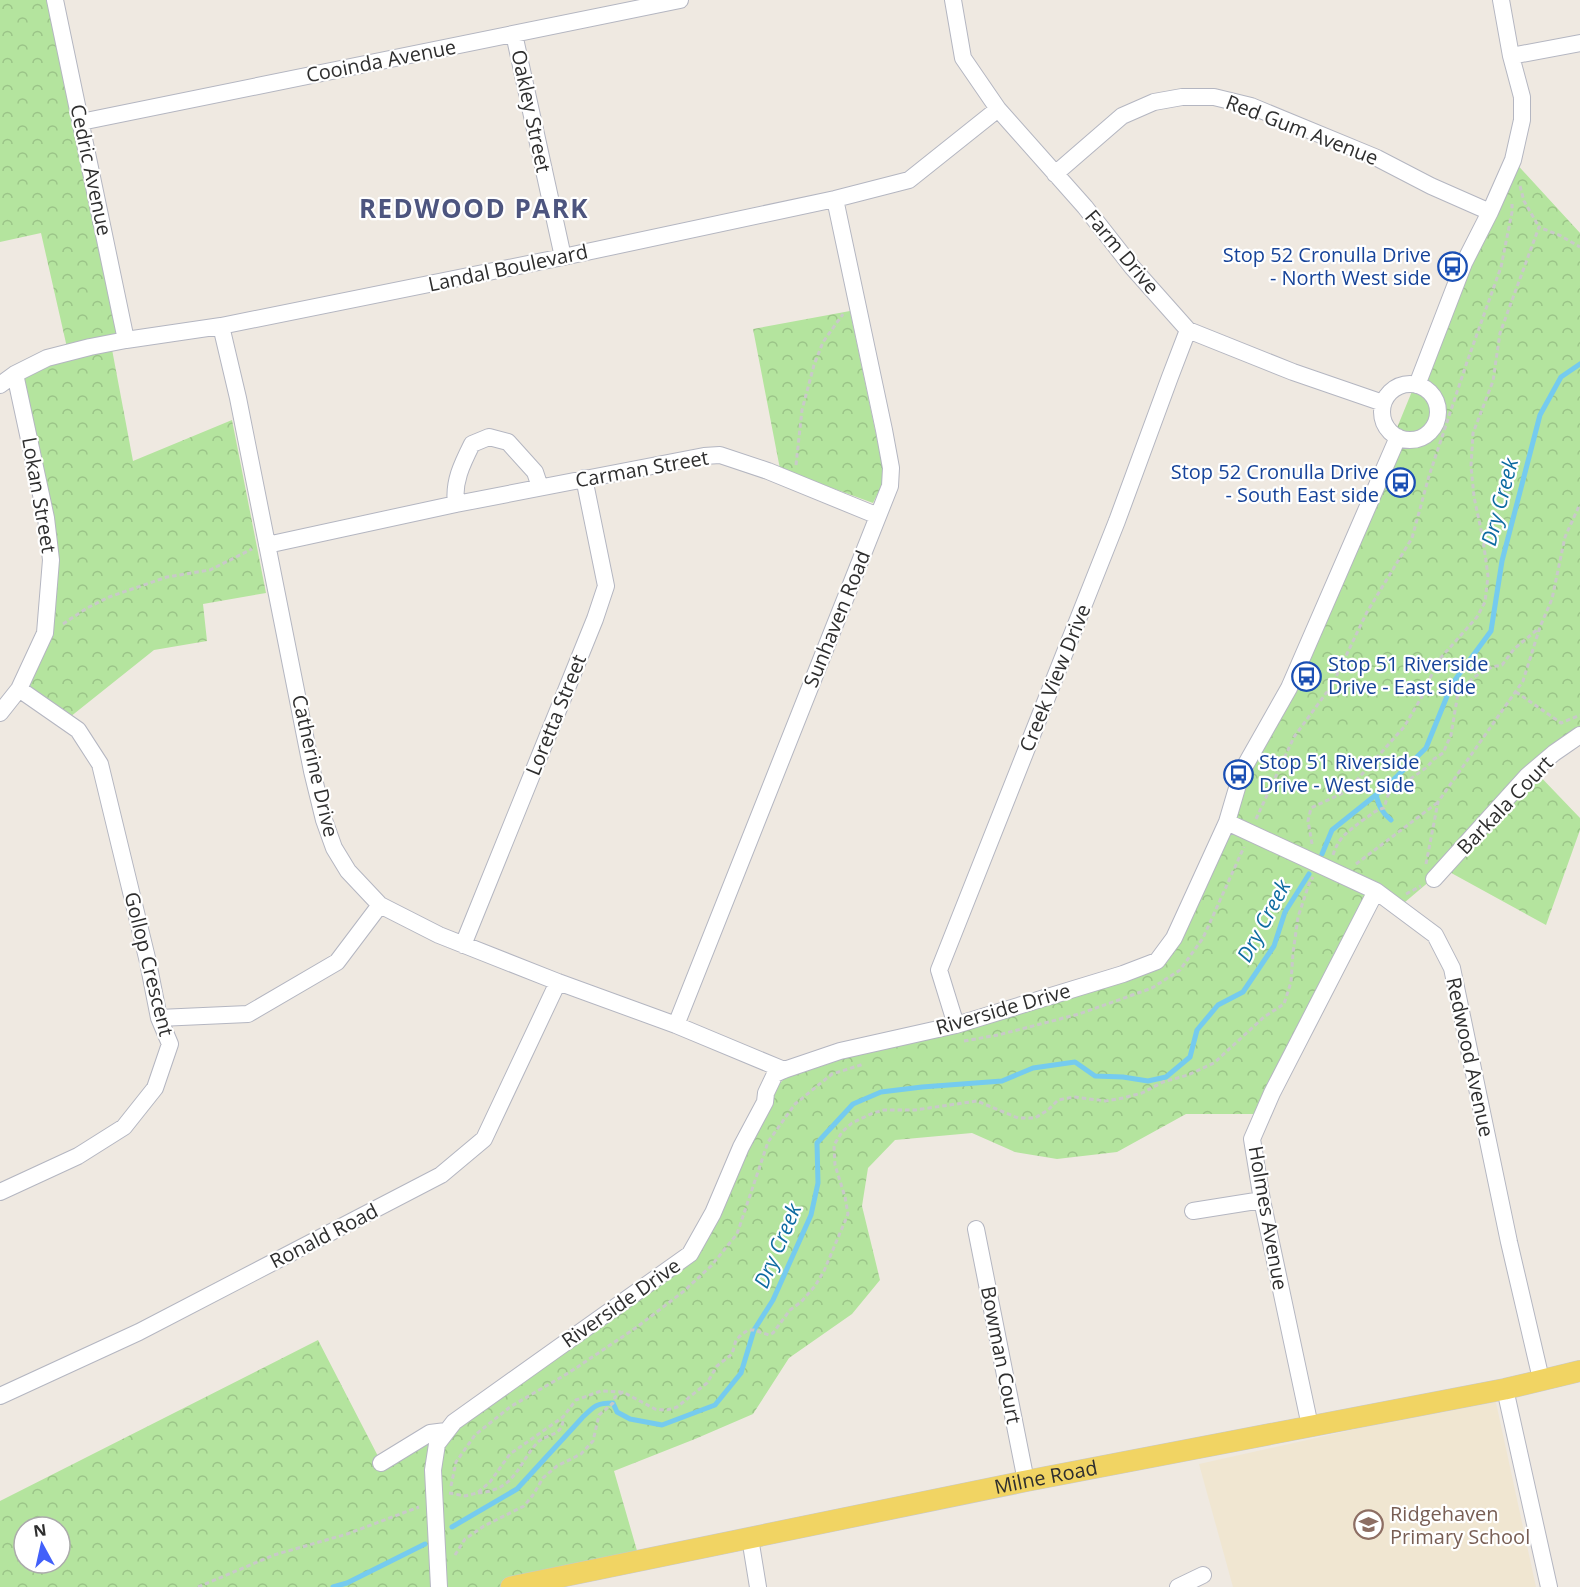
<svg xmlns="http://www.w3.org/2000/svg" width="1580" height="1587" font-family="'Open Sans',sans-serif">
  <defs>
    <pattern id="forest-crowns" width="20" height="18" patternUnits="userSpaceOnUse" patternTransform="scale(1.5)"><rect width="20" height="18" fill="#b4e49e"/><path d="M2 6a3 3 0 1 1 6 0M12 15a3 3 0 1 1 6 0" fill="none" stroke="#9bc488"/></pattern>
  </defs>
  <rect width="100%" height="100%" fill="#efe9e1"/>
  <path fill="#f0e6d1" d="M1495,1398L1536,1587H1233L1199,1464Z"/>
  <path fill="url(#forest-crowns)" fill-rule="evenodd" d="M0,0H55L126,340L111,344L133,461L232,420L266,593L203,604L207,641L154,650L65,721L19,689L45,633L51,560L15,374L68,352L41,233L0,242Z
    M1513,160L1580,233V736L1534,770L1580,818V830L1546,925L1444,869L1398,908L1376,891L1263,1114H1186L1117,1152L1057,1159L1015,1152L972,1133L895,1140L868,1168L862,1206L880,1280L852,1314L789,1358L753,1414L695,1439L614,1471L640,1561L511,1587H0V1501L318,1340L381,1462L430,1433L689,1254L770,1095L788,1074L1157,960L1312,635L1456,284ZM24,1527H60V1563H24Z
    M850,311L877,439L884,464L882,485L873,503L780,469L753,329Z"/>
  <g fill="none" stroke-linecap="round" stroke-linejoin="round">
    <path stroke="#75cbef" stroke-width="5" d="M1376,795C1379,806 1382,813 1391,820
      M1322,854L1332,830L1387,786L1426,748L1452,684L1491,631L1502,561L1540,415L1561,377L1580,364
      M452,1527L517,1489L582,1418C594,1406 596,1403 613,1403L617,1412L630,1419L662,1425L715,1405L741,1373L754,1330L773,1300L811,1215L818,1183L817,1143L853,1104L881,1092L922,1087L1002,1081L1033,1068L1075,1062L1095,1076L1123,1077L1148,1081L1166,1077L1190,1057L1197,1030L1218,1005L1243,992L1274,946L1285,912L1309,874
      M333,1587L347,1583L425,1544"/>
    <defs>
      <path id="minor" d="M55,0L126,340
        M953,0L963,58L998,109L1085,207L1132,267L1188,330L1293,372L1383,403
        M514,34L563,257
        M1511,56L1580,43
        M81,122L680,0
        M1055,174L1122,116L1154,102L1182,97H1214L1251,106L1377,158L1431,186L1490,212
        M221,326L238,398L312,771L324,820L334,848L348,871L380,905L439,935L558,982L676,1025L784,1070
        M1382 412a28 28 0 1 1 56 0a28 28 0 1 1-56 0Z
        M0,385L15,374L47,358L90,347L126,340L221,326L563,257L835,199L909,180L998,109
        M1417,385L1464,263L1490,212L1513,160L1522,120V97L1511,56L1501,0
        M456,504C453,482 462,464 472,444L489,437L508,442L535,472L540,487
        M267,545L456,504L704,456L720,455L768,471L878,516
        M0,713L19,689L45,633L51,560L46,518L15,374
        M1227,822L1376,891L1435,935L1452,968L1509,1242L1541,1379
        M1434,879L1527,776L1554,753L1580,735
        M463,945L595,619L606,586L584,478
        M159,1018L248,1014L337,962L380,905
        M676,1025L890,486L891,468L884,430L835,199
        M956,1025L939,970L1117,521L1170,377L1188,330
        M0,1192L78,1156L124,1127L155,1088L170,1044L159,1018L148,962L100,764L78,730L19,689
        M1193,1211L1262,1200
        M976,1229L1026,1481
        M1505,1389L1549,1587
        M0,1396L139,1332L441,1175L484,1139L558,982
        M1310,1426L1262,1200L1252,1139L1272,1093L1376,891
        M381,1463L430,1433L446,1431
        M750,1538L758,1587
        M439,1587L433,1470L437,1444L454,1422L690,1254L713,1213L741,1147L765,1102L766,1093L775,1074L784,1070L840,1051L956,1025L1123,974L1157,961L1174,938L1227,822L1242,771L1289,688L1398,437
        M1178,1587L1203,1575"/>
      <g id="major">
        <path id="s1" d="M511,1587L1026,1481L1505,1389L1580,1371"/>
      </g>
    </defs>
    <use href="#minor" stroke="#b4b6c1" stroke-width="18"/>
    <use href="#major" stroke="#c9c9c9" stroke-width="22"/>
    <path stroke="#c9c9c9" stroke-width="3" stroke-dasharray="4.5 3" stroke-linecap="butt" d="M1520,186L1524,201L1539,227
      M796,465L802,410L814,365L823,342L843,314
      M63,624L87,608L109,597L167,577L210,570L252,549
      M1516,692L1561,723L1580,715
      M1256,819L1294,737L1332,685L1367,612L1412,538L1429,476L1467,362L1501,267L1512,212V204
      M1312,844L1308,821L1311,808L1347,791L1404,727L1424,693L1437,662L1477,617L1485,602L1488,576L1483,539L1474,497L1471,466L1473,433L1493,381L1500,333L1539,227L1561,236L1580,247
      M1333,855C1339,836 1348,832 1363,820C1371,815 1375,810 1384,808L1388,795L1427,767L1434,759L1443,753L1451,735L1458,693L1474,677L1492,667L1502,665L1514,649L1538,629
      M1356,864L1437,803
      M1426,864L1438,802L1523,681L1540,627L1552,599L1565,537L1580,504
      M1406,894L1421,886
      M964,1041L998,1035L1079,1014L1152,988L1180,970L1203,938L1244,847
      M451,1486L456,1462L475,1435L510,1407L570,1372L637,1327L684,1291L711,1266L737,1234L768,1142L795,1104L832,1074L864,1064
      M449,1493L465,1496L477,1493L490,1482L510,1454L563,1417L576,1400L601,1391L621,1392
      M478,1493C487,1492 497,1490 505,1484C518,1475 526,1454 538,1442C547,1433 564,1437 563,1417
      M455,1555L465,1539L484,1526L524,1506L533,1495L543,1478L557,1466L581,1454L593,1441L599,1415L613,1403L615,1397L623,1392L655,1409L665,1410L672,1409L677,1407L707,1383L717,1366L732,1354L736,1340L741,1335L748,1330H754L769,1335L773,1333L790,1310L801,1302L815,1286L824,1271L848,1214L845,1197L835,1165L834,1145L842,1132L852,1123L873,1113L884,1110H915L977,1101L1018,1118H1035L1048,1110L1058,1100L1074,1097L1106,1101L1123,1098L1142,1093L1163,1082L1188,1075L1214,1063L1264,1017L1284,1004L1291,982L1293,953L1298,917L1309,884L1313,877
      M198,1587L274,1555L347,1534L419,1507"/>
    <use href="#minor" stroke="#fff" stroke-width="16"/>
    <use href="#major" stroke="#f1d463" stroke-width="21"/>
  </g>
  <defs>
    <symbol id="bus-ring" viewBox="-11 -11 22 22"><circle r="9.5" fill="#fff" stroke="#1a4fb4" stroke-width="1.5"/><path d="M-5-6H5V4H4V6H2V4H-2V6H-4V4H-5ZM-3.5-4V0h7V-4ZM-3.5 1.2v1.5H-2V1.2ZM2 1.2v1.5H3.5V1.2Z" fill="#1a4fb4"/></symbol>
    <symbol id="school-ring" viewBox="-11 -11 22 22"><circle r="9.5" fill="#fff" stroke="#8d6e63" stroke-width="1.5"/><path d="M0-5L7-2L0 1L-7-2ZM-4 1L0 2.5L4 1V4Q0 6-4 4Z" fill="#8d6e63"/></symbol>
  </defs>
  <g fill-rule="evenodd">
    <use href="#bus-ring" x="1436" y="250" width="33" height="33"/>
    <use href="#bus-ring" x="1384" y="466" width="33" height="33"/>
    <use href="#bus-ring" x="1290" y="660" width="33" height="33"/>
    <use href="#bus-ring" x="1222" y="758" width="33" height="33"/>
    <use href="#school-ring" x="1352" y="1508" width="33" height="33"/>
  </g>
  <g text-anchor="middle" stroke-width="4.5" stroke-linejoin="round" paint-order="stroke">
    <g font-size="20" fill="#2e2e2e" stroke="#fff">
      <text transform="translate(381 61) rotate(-11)" y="7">Cooinda Avenue</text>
      <text transform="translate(531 111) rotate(78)" y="7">Oakley Street</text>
      <text transform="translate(1302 130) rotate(21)" y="7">Red Gum Avenue</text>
      <text transform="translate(91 170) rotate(78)" y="7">Cedric Avenue</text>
      <text transform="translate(1122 252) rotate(50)" y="7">Farm Drive</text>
      <text transform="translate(508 268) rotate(-12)" y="7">Landal Boulevard</text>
      <text transform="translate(642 469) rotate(-10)" y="7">Carman Street</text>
      <text transform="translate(39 495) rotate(80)" y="7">Lokan Street</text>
      <text transform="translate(837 619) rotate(-68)" y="7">Sunhaven Road</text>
      <text transform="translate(1055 678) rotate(-68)" y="7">Creek View Drive</text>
      <text transform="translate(556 715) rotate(-68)" y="7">Loretta Street</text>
      <text transform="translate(315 766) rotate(77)" y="7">Catherine Drive</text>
      <text transform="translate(1505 805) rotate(-46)" y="7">Barkala Court</text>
      <text transform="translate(149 964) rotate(76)" y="7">Gollop Crescent</text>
      <text transform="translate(1003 1009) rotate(-16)" y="7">Riverside Drive</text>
      <text transform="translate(1470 1057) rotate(78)" y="7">Redwood Avenue</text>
      <text transform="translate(1268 1218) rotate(80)" y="7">Holmes Avenue</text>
      <text transform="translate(324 1236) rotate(-27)" y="7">Ronald Road</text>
      <text transform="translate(621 1303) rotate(-35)" y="7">Riverside Drive</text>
      <text transform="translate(1001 1355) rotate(79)" y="7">Bowman Court</text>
      <text dy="7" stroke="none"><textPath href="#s1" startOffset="546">Milne Road</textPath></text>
    </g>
    <g font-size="20" fill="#164399" stroke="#fff" text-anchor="end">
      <text x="1431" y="262">Stop 52 Cronulla Drive<tspan x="1431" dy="23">- North West side</tspan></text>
      <text x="1379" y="479">Stop 52 Cronulla Drive<tspan x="1379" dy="23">- South East side</tspan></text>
      <text x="1328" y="671" text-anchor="start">Stop 51 Riverside<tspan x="1328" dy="23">Drive - East side</tspan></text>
      <text x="1259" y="769" text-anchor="start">Stop 51 Riverside<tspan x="1259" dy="23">Drive - West side</tspan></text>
    </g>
    <g font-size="20" fill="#785e54" stroke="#fff" text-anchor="start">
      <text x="1390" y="1521">Ridgehaven<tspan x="1390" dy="23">Primary School</tspan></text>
    </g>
    <g font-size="21" font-style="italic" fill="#0e6ba1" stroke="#fff">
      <text transform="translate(1500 502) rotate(-75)" y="7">Dry Creek</text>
      <text transform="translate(1264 921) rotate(-62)" y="7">Dry Creek</text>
      <text transform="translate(778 1246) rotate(-67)" y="7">Dry Creek</text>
    </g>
    <g font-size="26" font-weight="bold" letter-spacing="1.5" fill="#4d557f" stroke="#fff">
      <text x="474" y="218">REDWOOD PARK</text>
    </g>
  </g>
  <g transform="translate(42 1545) rotate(352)"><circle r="28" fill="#ffffff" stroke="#ababab" stroke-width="1.5"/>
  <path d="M0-4.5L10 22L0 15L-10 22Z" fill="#4260fa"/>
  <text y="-9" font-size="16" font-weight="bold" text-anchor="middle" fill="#2e2e2e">N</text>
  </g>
</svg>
